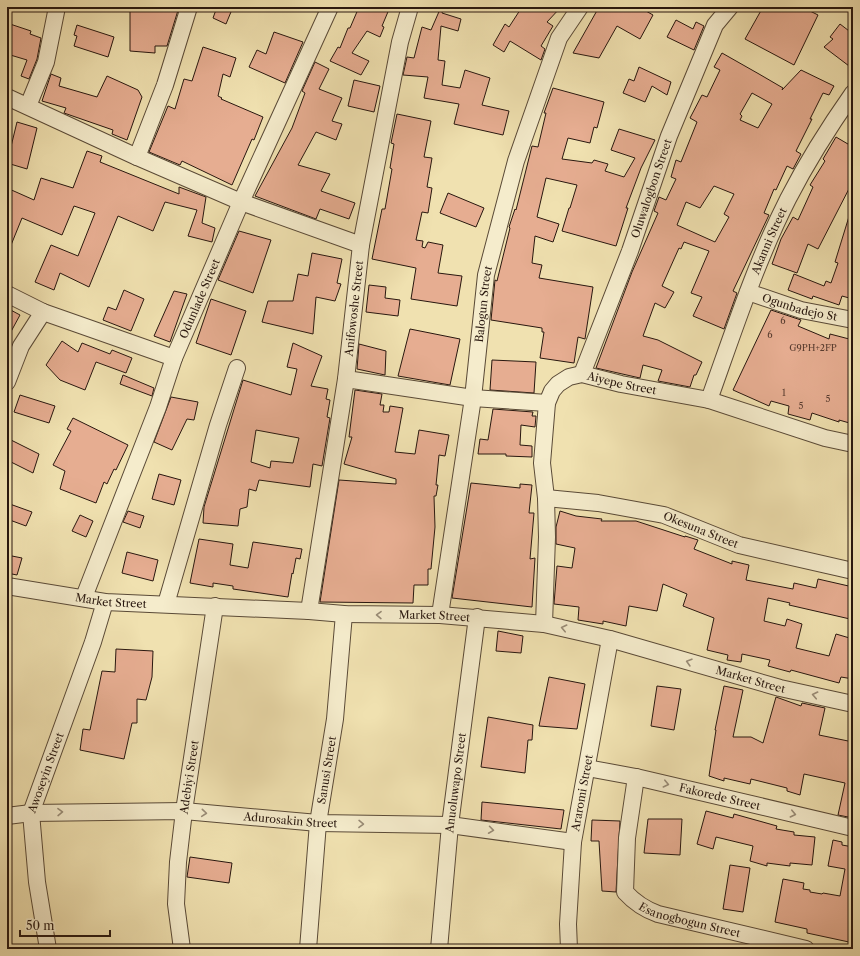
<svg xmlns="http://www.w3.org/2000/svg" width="860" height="956" font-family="'Libre Caslon Text',serif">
  <rect width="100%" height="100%" fill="#f0e1b0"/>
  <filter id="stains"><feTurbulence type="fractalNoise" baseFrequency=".005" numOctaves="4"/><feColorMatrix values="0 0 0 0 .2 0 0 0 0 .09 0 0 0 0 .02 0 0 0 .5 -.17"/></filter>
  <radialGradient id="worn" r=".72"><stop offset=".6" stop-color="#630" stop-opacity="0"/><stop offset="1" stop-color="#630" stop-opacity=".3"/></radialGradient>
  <path fill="#e6ad91" stroke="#28170f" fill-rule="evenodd" d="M130,7H179L167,46H155V53L130,51Z
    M217,7H233L226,24L213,18Z
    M359,7H390L382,26L384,27L380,37L367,31L352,53L369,61L361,75L330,61L338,47L340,48L348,28H350Z
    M441,7L443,8L442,13L461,19L458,31L441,26L438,60L445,61L442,85L460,88L465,70L490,78L482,105L509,111L503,135L454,124L459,104L424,98L428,77L403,75L407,57L414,58L422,27L431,30Z
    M522,7H561L547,22L553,26L541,46L545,49L541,60L510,41L504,52L493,45L505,24L509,27Z
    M599,7H639L653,15L640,39L617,26L599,58L573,53Z
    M763,7H802L818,15L794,65L745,39Z
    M676,20L693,29L696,22L704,26L694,50L667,37Z
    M7,23L31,31L30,34L41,38L37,59L29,79L21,76L27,60L7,54Z
    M840,24L853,34V69L824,47L833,39L830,37Z
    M77,25L114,37L108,57L74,46L77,36L74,35Z
    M274,32L303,42L285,83L249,67L257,50L266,54Z
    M203,47L236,58L230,77L223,74L218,96L222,98L221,99L263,117L254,140L252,139L232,185L182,161L180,165L149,152L168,106L175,109L184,79L192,81Z
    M722,53L759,74L783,88L782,90L801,70L834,86L829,95L823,93L810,119H812L796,151L801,154L793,169L787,166L776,190L774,189L764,213L769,215L733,291L737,293L724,329L693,316L702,297L691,293L709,251L684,242L681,249L679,248L662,286L674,292L665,308L655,303L643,336L658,340L702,362L696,375H694L690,387L658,381L662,370L643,365L640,378L596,368L632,272L658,213L654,211L659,197L666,200L676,179L671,177L676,160L681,162L697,122L690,118L702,95L707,97L720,70L714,67ZM752,93L772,104L758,128L740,120L742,116L740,114ZM714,186L734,194L724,214L729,217L715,242L677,225L686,202L700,208Z
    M315,62L329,69L319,89L342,98L332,121L342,124L336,140L316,132L298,165L330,174L321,191L355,203L349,219L320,209L316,219L255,196L292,128L305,93L302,91Z
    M639,67L671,82L667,95L652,86L645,102L623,93L629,79L634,81Z
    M51,74L61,78L59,86L97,97L107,76L138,90L142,97L127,140L112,134L113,130L64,113L66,108L42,101Z
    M354,80L380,86L374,112L348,106Z
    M553,88L604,102L597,128L594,127L590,143L568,138L562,159L592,163L594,160L608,164L605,171L624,177L635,158L611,150L619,129L655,140L641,168L626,208H628L616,246L562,231L569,208H570L577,185L546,178L537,217L559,224L553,242L535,236L532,263L542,265L539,278L593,287L585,339L578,337L574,363L540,358L544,332H542V328L491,320L495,280L497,281L510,228L509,227L515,209L516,210L532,146L538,147L546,113H544Z
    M397,114L431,121L424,157L432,158L427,187L432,188L428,213L422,212L416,240L423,241L422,247L425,248L428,242L443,245L438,273L462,276L457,306L411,299L416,268L372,259L382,209H385L392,169L390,168L394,144L391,143Z
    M17,122L37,128L27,169L7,163Z
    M836,137L853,147V181L818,249L808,244L797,273L772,264L781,239L793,217L798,220L813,187L810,185L825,161L823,159Z
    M87,151L102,156L100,162L179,194V187L206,197L202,223L215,228L212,242L188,236L197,210L165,202L153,231L118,216L89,287L60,273L54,290L35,282L51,245L78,256L95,213L74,206L62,235L22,218L7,255V188L34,200L41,178L73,188Z
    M448,193L484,208L476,227L440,213Z
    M851,210H853V299L842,296L839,305L813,296L812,299L788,290L794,274L824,286L826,281L831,283L838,263L835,262Z
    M239,231L271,240L253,293L218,280Z
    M312,253L342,259L337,283L341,284L335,301L316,297L313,334L262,322L268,301H293L298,274L308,276Z
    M369,285L386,287L385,298L400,300L398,316L366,312Z
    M124,290L144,299L131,331L103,320L108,307L116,310Z
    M174,291L187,294L170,342L154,336Z
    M211,299L246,311L231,355L196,343Z
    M7,308L20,315L7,339Z
    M771,310L801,320L798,326L829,339L830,334L853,340V424L839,420V422L812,413L810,420L788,414L789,406L771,401L769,406L733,390Z
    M410,329L460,339L450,385L398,376Z
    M62,341L78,352L82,343L110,354L112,350L132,358L126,373L96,362L85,390L60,380L46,365Z
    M293,343L322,356L311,386L328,389L326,399L330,400L327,417L330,418L322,466L313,464L310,487L259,480L256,491L249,489L247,507L240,509L238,526L203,523L204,507L243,380L291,395L297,369L287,367ZM256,430L299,438L293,463L271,461L270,468L251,462Z
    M359,344L386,351L385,375L357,369Z
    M492,360L536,362L534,393L490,390Z
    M123,375L154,388L152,396L120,384Z
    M355,390L382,394L380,405H384L383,412H389L390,406L403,408L395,452L415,454L419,430L449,435L445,456L439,455L436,485H438L436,496H434L435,527L431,569H428V585H414L413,603L320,602L339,480L396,484V479L344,464L352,437H349Z
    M20,395L55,406L49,423L14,412Z
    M171,397L198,402L194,420L187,419L172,450L154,442Z
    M493,409L533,412L532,416H536L535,427L521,425L520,445L532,446V457L506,456V454H478L480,439L488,440Z
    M73,418L128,445L116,470L114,469L107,484L104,482L96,503L60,489L65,471L53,465L71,431L67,429Z
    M7,438L39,454L33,473L7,460Z
    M159,474L181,480L174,505L152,499Z
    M471,483L520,488V484L532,485L529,513H534L530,559L535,558L532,607L452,598Z
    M7,503L32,512L26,526L7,519Z
    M128,511L144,516L140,528L123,522Z
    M560,511L576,516L602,519L601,521H636L685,537V536L698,540L694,549L732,564V561L749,565L746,580L793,589L794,583L816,588L818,579L853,587V607L850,619L789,605L790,603L768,598L764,621L785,626L787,619L802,624L796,648L829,656L836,634L853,639V679L841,677L839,683L791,670L790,672L768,666L770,660L742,654L741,662L727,660L728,655L707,650L714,618L683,606L687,594L663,584L657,611L629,606L626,626L603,621V624L578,620L579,607L554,604L557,566L572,568L575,548L556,544V527Z
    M80,515L93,521L86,537L72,531Z
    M199,539L233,544L230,565L248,568L253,542L302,549L300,559L296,558L293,574L292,573L288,597L233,589V586L213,583V587L190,583Z
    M127,552L158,560L153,581L122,573Z
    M7,555L22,558L17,575L7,573Z
    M498,631L523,636L521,653L496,651Z
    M116,649L153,651L152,677L146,700L137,699V723H132L124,759L80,750L83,729L90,730L102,671L115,672Z
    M549,677L585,684L577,729L539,726Z
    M657,686L681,689L674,730L651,726Z
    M724,686L743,690L733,737H751L763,743L776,697L801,706L802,703L825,708L819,735L853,742V818L838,815L845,783L804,774L800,795L787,791V788L751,779L750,784L724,778V781L709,776L716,730H715Z
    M488,717L533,725L532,740H528L525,773L481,767Z
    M482,802L564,810L561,829L481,820Z
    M706,811L733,818L734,814L777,826L776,829L794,832V835L815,837L812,865L790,863V866L767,863V866L750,861L753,846L716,837L713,849L697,844Z
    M648,819H682L680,855L644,853Z
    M592,820L620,821L616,892L602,891L599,841H591Z
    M833,840L842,842V845L853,847V926L849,942L807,933V929L775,922L783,879L804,883L803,889L810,890V892L822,894L823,893L840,896L845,869L828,866Z
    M190,857L232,863L229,883L187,877Z
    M730,865L750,868L743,912L723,909Z"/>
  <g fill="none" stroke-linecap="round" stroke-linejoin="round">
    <defs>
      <g id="minor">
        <path d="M7,97L137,157L241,202L361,245"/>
        <path d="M28,106L46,62L57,7"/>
        <path d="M137,157L165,85L189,7"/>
        <path id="s1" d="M748,292L801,310L853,320"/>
        <path d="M7,294L43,312L174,358"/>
        <path id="s2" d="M582,374L630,251L669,136L715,25L730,7"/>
        <path d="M346,379L473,398L547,403"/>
        <path d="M7,382L21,346L43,312"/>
        <path id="s3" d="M709,400C733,333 756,262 788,199C807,162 829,127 853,93"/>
        <path id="s4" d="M546,498L598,503L664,515L739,545L853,571"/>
        <path id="s5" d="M7,586L105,602L309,611L344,614L440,615L544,624L610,639L780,688L853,704"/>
        <path id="s6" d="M84,597L158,407L174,358L241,202L330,7"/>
        <path d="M166,604L218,425L237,368"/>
        <path id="s7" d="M309,611L346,379L361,245L400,42L410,7"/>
        <path id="s8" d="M440,615L473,398L486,275L516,161L559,38L580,7"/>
        <path id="s9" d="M544,624L547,537L546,498L542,463L547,403L552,391L558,384L569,377L582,374L621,384L709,400L825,438L853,444"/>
        <path id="s10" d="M587,768L636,777L853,828"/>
        <path id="s11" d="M636,777L627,838L625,892C635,903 644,909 658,914L806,949"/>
        <path id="s12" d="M7,816L31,813L184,811L318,823L450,825L573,842"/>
        <path id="s13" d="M48,949L37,882L31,813L93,642L105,602"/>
        <path id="s14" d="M182,949L176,904L178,862L184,811L215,606"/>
        <path id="s15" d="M308,949L318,823L335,719L344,614"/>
        <path id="s16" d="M439,949L450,825L477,617"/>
        <path id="s17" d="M569,949L568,924L573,842L610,639"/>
      </g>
    </defs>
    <use href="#minor" stroke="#5a4a37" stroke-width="18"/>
    <use href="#minor" stroke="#f5eccc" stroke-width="16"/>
  </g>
  <defs><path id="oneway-chevron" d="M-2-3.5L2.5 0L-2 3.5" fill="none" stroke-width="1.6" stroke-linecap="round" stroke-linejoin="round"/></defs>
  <g stroke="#998c77">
    <use href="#oneway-chevron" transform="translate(379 615) rotate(-179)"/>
    <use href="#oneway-chevron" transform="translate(564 628) rotate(-167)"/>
    <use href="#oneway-chevron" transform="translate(689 662) rotate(-164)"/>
    <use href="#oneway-chevron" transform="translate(815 695) rotate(-168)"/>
    <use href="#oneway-chevron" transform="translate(666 784) rotate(13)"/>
    <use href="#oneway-chevron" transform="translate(60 812) rotate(-1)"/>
    <use href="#oneway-chevron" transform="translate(204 813) rotate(5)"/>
    <use href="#oneway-chevron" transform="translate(793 814) rotate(13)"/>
    <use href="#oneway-chevron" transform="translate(361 824) rotate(1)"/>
    <use href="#oneway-chevron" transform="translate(491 830) rotate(8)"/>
  </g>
  <g text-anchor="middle" stroke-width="3" stroke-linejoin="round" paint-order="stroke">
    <g font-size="9" fill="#583c30">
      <text x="783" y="324">6</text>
      <text x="770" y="338">6</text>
      <text x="813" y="351">G9PH+2FP</text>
      <text x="784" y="396">1</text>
      <text x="828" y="402">5</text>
      <text x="801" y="409">5</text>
    </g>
    <g font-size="11" fill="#28170f" stroke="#f5eccc">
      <text dy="4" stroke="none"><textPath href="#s2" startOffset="198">Oluwalogbon Street</textPath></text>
      <text dy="4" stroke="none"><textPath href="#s3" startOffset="170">Akanni Street</textPath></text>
      <text dy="4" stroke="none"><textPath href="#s6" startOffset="320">Odunlade Street</textPath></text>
      <text dy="4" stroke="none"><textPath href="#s8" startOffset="314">Balogun Street</textPath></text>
      <text dy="4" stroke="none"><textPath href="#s1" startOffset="54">Ogunbadejo St</textPath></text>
      <text dy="4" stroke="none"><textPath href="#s7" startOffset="306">Anifowoshe Street</textPath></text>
      <text dy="4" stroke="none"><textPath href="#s9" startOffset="311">Aiyepe Street</textPath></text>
      <text dy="4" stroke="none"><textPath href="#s4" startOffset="159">Okesuna Street</textPath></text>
      <text dy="4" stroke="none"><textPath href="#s5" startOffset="105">Market Street</textPath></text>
      <text dy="4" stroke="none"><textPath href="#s5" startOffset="429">Market Street</textPath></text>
      <text dy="4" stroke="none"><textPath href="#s5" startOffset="753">Market Street</textPath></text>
      <text dy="4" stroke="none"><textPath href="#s15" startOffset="180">Sanusi Street</textPath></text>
      <text dy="4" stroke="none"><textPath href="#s13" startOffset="180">Awoseyin Street</textPath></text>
      <text dy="4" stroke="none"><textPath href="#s14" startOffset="173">Adebiyi Street</textPath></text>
      <text dy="4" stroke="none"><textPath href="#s16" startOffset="167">Anuoluwapo Street</textPath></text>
      <text dy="4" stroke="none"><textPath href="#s17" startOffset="157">Araromi Street</textPath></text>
      <text dy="4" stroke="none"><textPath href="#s10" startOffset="136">Fakorede Street</textPath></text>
      <text dy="4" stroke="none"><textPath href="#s12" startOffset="284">Adurosakin Street</textPath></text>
      <text dy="4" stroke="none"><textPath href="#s11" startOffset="188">Esanogbogun Street</textPath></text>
    </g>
  </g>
  <rect width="860" height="956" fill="none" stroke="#f0e1b0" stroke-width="24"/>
  <rect x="8" y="8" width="844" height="940" fill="none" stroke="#28170f" stroke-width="2"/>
  <rect x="12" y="12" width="836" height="932" fill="none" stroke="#28170f"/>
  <path d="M20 930v6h90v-6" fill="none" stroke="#28170f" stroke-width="2"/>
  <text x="26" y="930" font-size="12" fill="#28170f" stroke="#f5eccc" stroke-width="3" paint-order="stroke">50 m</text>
  <rect width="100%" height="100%" filter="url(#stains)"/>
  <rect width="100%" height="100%" fill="url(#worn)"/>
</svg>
